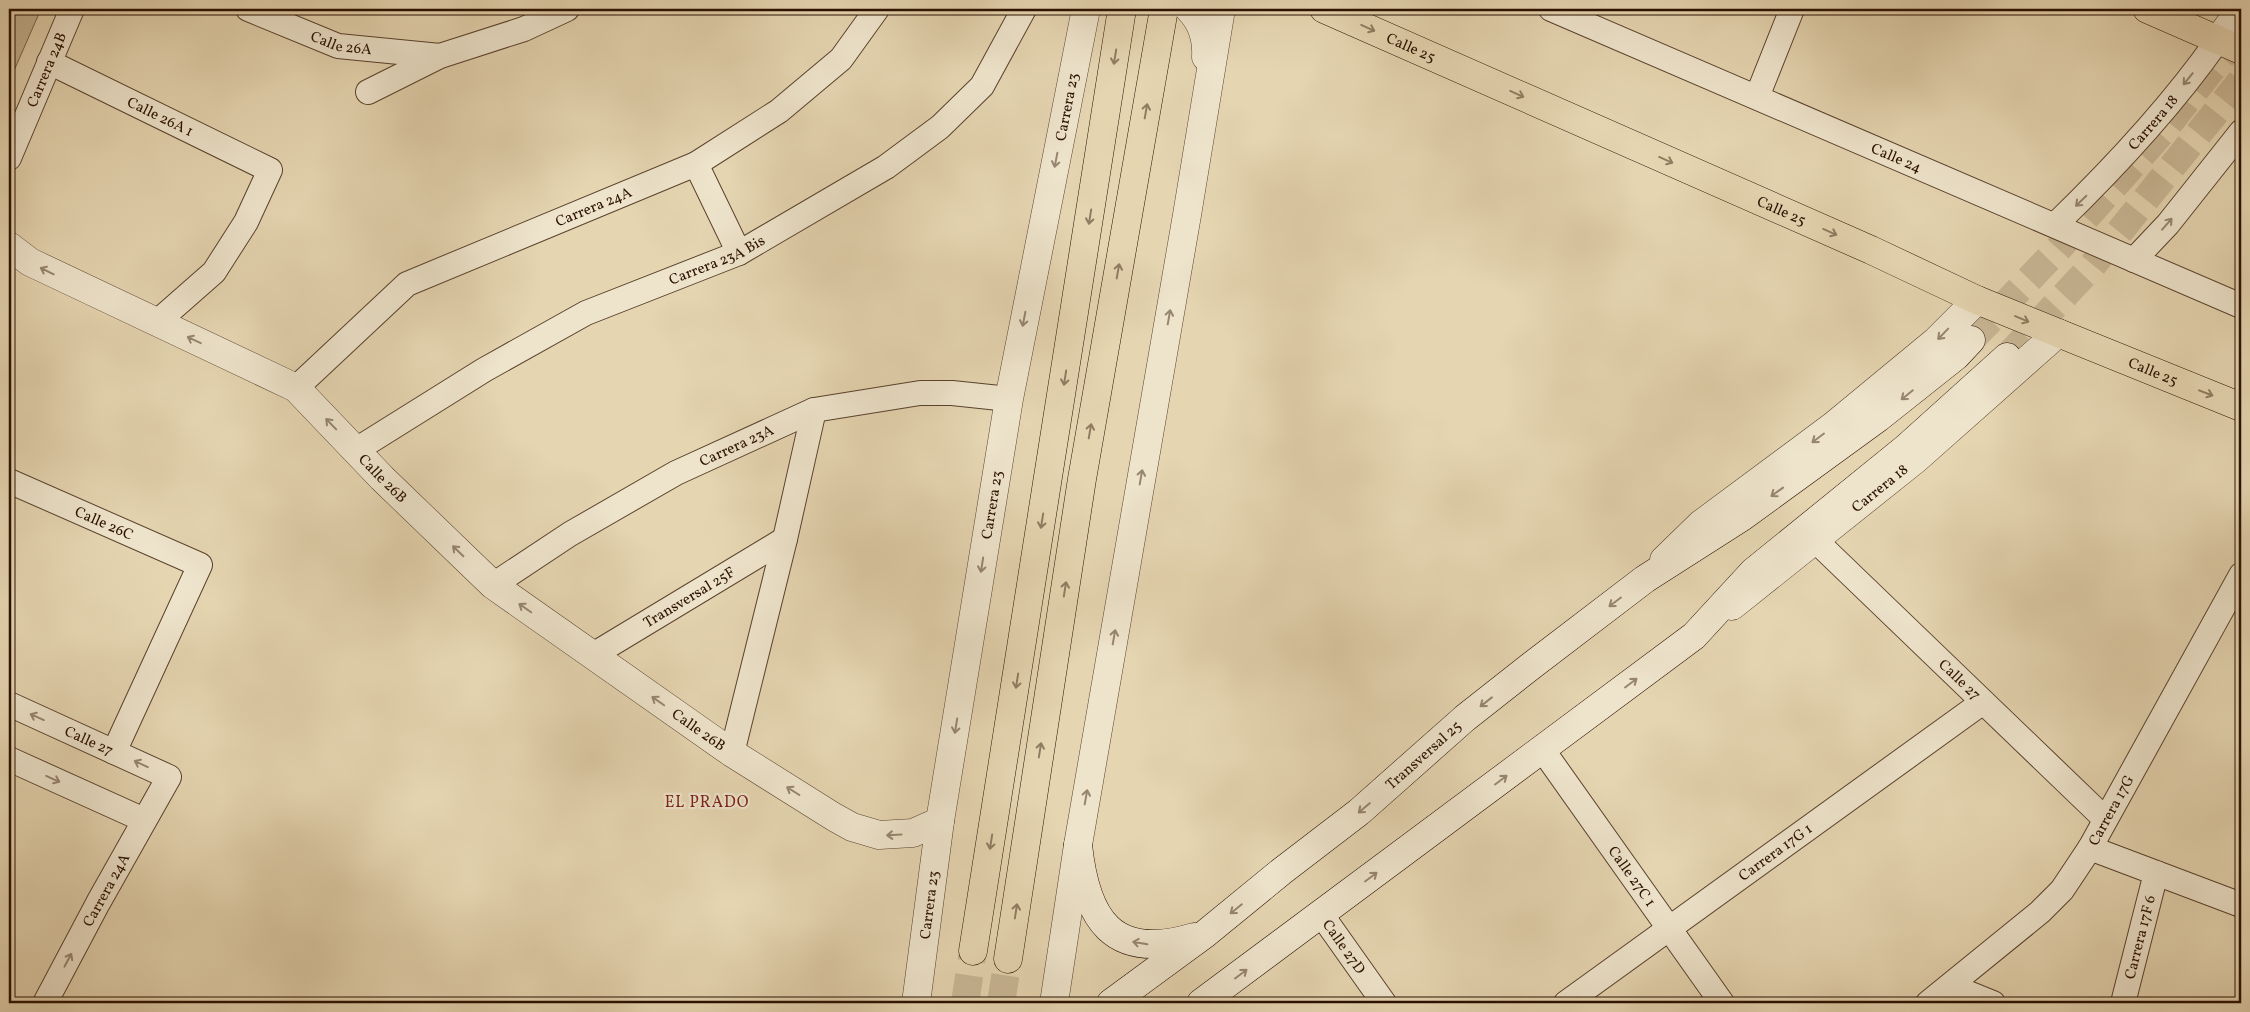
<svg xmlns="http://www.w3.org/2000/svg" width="2250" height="1012" font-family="Vollkorn,serif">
  <rect width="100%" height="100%" fill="#e5d5b1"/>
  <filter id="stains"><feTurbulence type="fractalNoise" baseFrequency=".004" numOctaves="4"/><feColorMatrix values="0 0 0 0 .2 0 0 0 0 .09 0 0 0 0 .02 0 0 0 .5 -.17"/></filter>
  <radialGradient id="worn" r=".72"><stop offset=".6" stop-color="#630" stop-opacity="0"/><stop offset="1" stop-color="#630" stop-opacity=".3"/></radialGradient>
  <path fill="#c5b493" stroke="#78624a" d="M9,9H41L9,82Z"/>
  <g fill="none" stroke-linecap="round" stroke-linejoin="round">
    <path stroke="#c9b796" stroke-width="28" stroke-dasharray="28 14" stroke-linecap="butt" d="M1971,340L2058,249L2163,131L2241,32
      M2007,357L2092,266L2241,81"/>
    <path stroke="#c9b796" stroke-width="28" stroke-dasharray="28 14" stroke-linecap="butt" d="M965,1003L973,951
      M1001,1003L1008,959"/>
    <defs>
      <g id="minor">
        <path id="s1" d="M248,9L338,46L440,56"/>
        <path id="s2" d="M1551,9L2241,306"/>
        <path id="s3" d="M49,62L270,170L246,222L214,272L156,323"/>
        <path d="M368,92L440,56L524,29L567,9"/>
        <path d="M1757,97L1792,9"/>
        <path id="s4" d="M9,158L72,9"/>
        <path d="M696,164L739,253"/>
        <path id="s5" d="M2055,225C2114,168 2171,107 2218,40"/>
        <path d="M2134,260L2168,224L2241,132"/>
        <path id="s6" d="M296,388L407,284L696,164L779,111L841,59L877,9"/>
        <path id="s7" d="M356,450L484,370L586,313L739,253L886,167L940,127L982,86L1024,9"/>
        <path id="s8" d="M9,481L200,565L114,752"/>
        <path id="s9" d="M1815,540L2105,819"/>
        <path id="s10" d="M493,585L570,534L676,473L814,410L920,393H952L1009,399"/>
        <path id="s11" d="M593,655L785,539"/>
        <path id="s12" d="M9,704L169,777L98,903L45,1003"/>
        <path id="s13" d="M1542,749L1722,1003"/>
        <path d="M732,753L785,539L814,410"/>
        <path d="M9,759L144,820"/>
        <path d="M2090,848L2241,905"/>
        <path id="s14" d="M1321,914L1384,1003"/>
        <path d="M1951,986L1993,1003"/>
        <path id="s15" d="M1566,1003L1983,702"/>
        <path id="s16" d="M1928,1003L2040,912L2062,890L2090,848L2241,575"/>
        <path id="s17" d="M2123,1003L2156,873"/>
      </g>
      <g id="tertiary">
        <path d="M1189,9C1203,23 1207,39 1206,57"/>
        <path d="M2218,40L2241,9"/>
        <path id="s18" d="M9,246L30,262L296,388L382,478L493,585L732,753L834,817L852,827L879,835L913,833L940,821"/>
        <path d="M1664,560L1701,524L1833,426L1936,341L1977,300"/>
        <path id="s19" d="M1732,606L1916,459L2058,333"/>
        <path id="s20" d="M916,1003L940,821L1009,399L1086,9"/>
        <path d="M1054,1003L1078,845L1187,215L1221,9"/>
      </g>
      <g id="secondary">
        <path d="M1078,845C1086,919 1112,962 1194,937"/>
        <path id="s21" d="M1111,1003L1205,934L1282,871L1359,812L1465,718L1531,666L1645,579L1742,517L1878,418L1956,356L1971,340"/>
        <path d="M1201,1003L1694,636L1753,572L1906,448L2007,357"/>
      </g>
      <g id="primary">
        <path id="s22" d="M1324,9L1871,250L1977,300L2241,407"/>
        <path d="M2147,9L2241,50"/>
        <path d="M973,951L1122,9"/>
        <path d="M1008,959L1082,479L1164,9"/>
      </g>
    </defs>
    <use href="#minor" stroke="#59412c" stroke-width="26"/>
    <use href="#tertiary" stroke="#59412c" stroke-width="29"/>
    <use href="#secondary" stroke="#2a1000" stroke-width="29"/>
    <use href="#primary" stroke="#2a1000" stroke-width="29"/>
    <use href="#minor" stroke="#eee4cc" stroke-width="24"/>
    <use href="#tertiary" stroke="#eee4cc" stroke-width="28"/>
    <use href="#secondary" stroke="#eee4cc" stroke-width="28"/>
    <use href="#primary" stroke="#e5d5b1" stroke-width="28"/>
  </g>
  <defs><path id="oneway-shaft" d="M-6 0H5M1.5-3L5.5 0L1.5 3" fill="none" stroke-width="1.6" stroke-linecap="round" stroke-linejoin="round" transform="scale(1.25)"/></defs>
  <g stroke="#917c61">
    <use href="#oneway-shaft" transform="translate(1368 28) rotate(24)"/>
    <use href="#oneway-shaft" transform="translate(1115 57) rotate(99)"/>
    <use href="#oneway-shaft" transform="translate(1517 94) rotate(24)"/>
    <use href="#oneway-shaft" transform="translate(1146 111) rotate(-80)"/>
    <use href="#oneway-shaft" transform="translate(1666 160) rotate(24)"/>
    <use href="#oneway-shaft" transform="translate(1090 217) rotate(99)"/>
    <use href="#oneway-shaft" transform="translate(1830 232) rotate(24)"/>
    <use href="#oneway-shaft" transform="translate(1118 271) rotate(-80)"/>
    <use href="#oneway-shaft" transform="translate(2022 319) rotate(23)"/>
    <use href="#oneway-shaft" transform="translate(1065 378) rotate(99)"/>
    <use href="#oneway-shaft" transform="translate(2206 393) rotate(21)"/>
    <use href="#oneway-shaft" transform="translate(1090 431) rotate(-80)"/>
    <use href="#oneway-shaft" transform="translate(1042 521) rotate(99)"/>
    <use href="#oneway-shaft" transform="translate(1065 589) rotate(-81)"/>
    <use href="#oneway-shaft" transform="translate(1017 681) rotate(99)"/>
    <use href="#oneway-shaft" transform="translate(1040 750) rotate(-81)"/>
    <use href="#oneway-shaft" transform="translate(991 842) rotate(99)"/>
    <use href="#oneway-shaft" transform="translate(1016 911) rotate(-81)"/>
  </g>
  <g stroke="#968570">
    <use href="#oneway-shaft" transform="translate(2188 79) rotate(129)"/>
    <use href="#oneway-shaft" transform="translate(1056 160) rotate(101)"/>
    <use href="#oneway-shaft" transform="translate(2081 201) rotate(136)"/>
    <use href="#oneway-shaft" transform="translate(2167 224) rotate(-49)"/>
    <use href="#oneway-shaft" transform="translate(47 271) rotate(-154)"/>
    <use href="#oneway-shaft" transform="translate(1169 317) rotate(-80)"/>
    <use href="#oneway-shaft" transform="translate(1024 319) rotate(101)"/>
    <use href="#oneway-shaft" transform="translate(1943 334) rotate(134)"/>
    <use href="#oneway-shaft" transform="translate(194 340) rotate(-155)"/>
    <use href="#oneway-shaft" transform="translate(1907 395) rotate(141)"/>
    <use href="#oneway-shaft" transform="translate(331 424) rotate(-134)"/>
    <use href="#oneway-shaft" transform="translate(1818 438) rotate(143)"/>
    <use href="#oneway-shaft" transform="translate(1141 477) rotate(-80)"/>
    <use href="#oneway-shaft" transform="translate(1777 492) rotate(144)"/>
    <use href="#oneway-shaft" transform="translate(458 551) rotate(-136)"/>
    <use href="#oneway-shaft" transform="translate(982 565) rotate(99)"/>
    <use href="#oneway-shaft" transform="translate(1615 602) rotate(143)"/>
    <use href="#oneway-shaft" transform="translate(525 608) rotate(-145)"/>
    <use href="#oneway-shaft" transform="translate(1114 637) rotate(-80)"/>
    <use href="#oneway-shaft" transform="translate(1631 683) rotate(-37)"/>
    <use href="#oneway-shaft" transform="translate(658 701) rotate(-145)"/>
    <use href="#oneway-shaft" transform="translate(1486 702) rotate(142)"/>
    <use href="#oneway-shaft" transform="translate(37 717) rotate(-156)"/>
    <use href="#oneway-shaft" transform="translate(956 726) rotate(99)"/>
    <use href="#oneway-shaft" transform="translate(141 764) rotate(-155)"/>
    <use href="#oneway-shaft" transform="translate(53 779) rotate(24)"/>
    <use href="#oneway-shaft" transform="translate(1501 780) rotate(-37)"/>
    <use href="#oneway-shaft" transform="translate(793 791) rotate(-148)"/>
    <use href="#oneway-shaft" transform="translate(1086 797) rotate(-80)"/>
    <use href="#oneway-shaft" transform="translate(1364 808) rotate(140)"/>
    <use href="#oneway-shaft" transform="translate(894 835) rotate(177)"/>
    <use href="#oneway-shaft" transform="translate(1371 877) rotate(-37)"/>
    <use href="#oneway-shaft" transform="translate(1236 909) rotate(141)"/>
    <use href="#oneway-shaft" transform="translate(1140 943) rotate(-170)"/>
    <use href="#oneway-shaft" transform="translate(68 960) rotate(-62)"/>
    <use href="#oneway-shaft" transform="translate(1241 974) rotate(-37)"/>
  </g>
  <g text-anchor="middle" stroke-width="4.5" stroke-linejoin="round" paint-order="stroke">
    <g font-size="15" fill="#2a1000" stroke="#eee4cc">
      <text dy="5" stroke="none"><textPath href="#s1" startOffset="100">Calle 26A</textPath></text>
      <text dy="5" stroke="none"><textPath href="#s22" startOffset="95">Calle 25</textPath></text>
      <text dy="5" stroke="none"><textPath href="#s4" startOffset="96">Carrera 24B</textPath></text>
      <text dy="5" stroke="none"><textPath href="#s20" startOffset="909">Carrera 23</textPath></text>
      <text dy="5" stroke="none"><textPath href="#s3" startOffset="124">Calle 26A 1</textPath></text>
      <text dy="5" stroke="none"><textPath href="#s5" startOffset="142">Carrera 18</textPath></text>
      <text dy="5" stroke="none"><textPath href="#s2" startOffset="376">Calle 24</textPath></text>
      <text dy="5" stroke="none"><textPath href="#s6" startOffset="354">Carrera 24A</textPath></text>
      <text dy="5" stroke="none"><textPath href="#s22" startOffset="500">Calle 25</textPath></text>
      <text dy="5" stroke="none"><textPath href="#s7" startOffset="409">Carrera 23A Bis</textPath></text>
      <text dy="5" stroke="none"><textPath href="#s22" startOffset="905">Calle 25</textPath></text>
      <text dy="5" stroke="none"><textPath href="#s10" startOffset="281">Carrera 23A</textPath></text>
      <text dy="5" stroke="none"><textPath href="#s18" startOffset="446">Calle 26B</textPath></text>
      <text dy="5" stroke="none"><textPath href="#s19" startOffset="189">Carrera 18</textPath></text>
      <text dy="5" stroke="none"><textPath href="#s20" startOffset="504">Carrera 23</textPath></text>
      <text dy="5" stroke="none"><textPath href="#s8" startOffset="104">Calle 26C</textPath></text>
      <text dy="5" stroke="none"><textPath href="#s11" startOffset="112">Transversal 25F</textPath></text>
      <text dy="5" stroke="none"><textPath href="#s9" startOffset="201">Calle 27</textPath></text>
      <text dy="5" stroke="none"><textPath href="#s18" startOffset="851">Calle 26B</textPath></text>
      <text dy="5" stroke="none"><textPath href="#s12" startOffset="88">Calle 27</textPath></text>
      <text dy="5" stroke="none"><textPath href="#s21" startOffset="399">Transversal 25</textPath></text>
      <text dy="5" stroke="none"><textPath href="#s16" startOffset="269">Carrera 17G</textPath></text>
      <text dy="5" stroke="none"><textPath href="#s15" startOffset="258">Carrera 17G 1</textPath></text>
      <text dy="5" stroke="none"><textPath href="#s13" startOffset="156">Calle 27C 1</textPath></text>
      <text transform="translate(106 890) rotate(-61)" y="5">Carrera 24A</text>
      <text dy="5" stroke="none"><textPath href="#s20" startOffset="99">Carrera 23</textPath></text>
      <text dy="5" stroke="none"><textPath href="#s17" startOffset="68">Carrera 17F 6</textPath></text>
      <text dy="5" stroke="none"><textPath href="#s14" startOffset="40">Calle 27D</textPath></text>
    </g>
    <g font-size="16" letter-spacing="1" fill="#7a1f14" stroke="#eee4cc">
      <text x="707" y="807">EL PRADO</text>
    </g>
  </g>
  <rect width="2250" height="1012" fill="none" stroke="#e5d5b1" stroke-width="30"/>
  <rect x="10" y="10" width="2230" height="992" fill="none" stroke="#2a1000" stroke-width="2.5"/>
  <rect x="15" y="15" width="2220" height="982" fill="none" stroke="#2a1000"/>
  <rect width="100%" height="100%" filter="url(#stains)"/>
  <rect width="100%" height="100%" fill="url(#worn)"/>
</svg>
